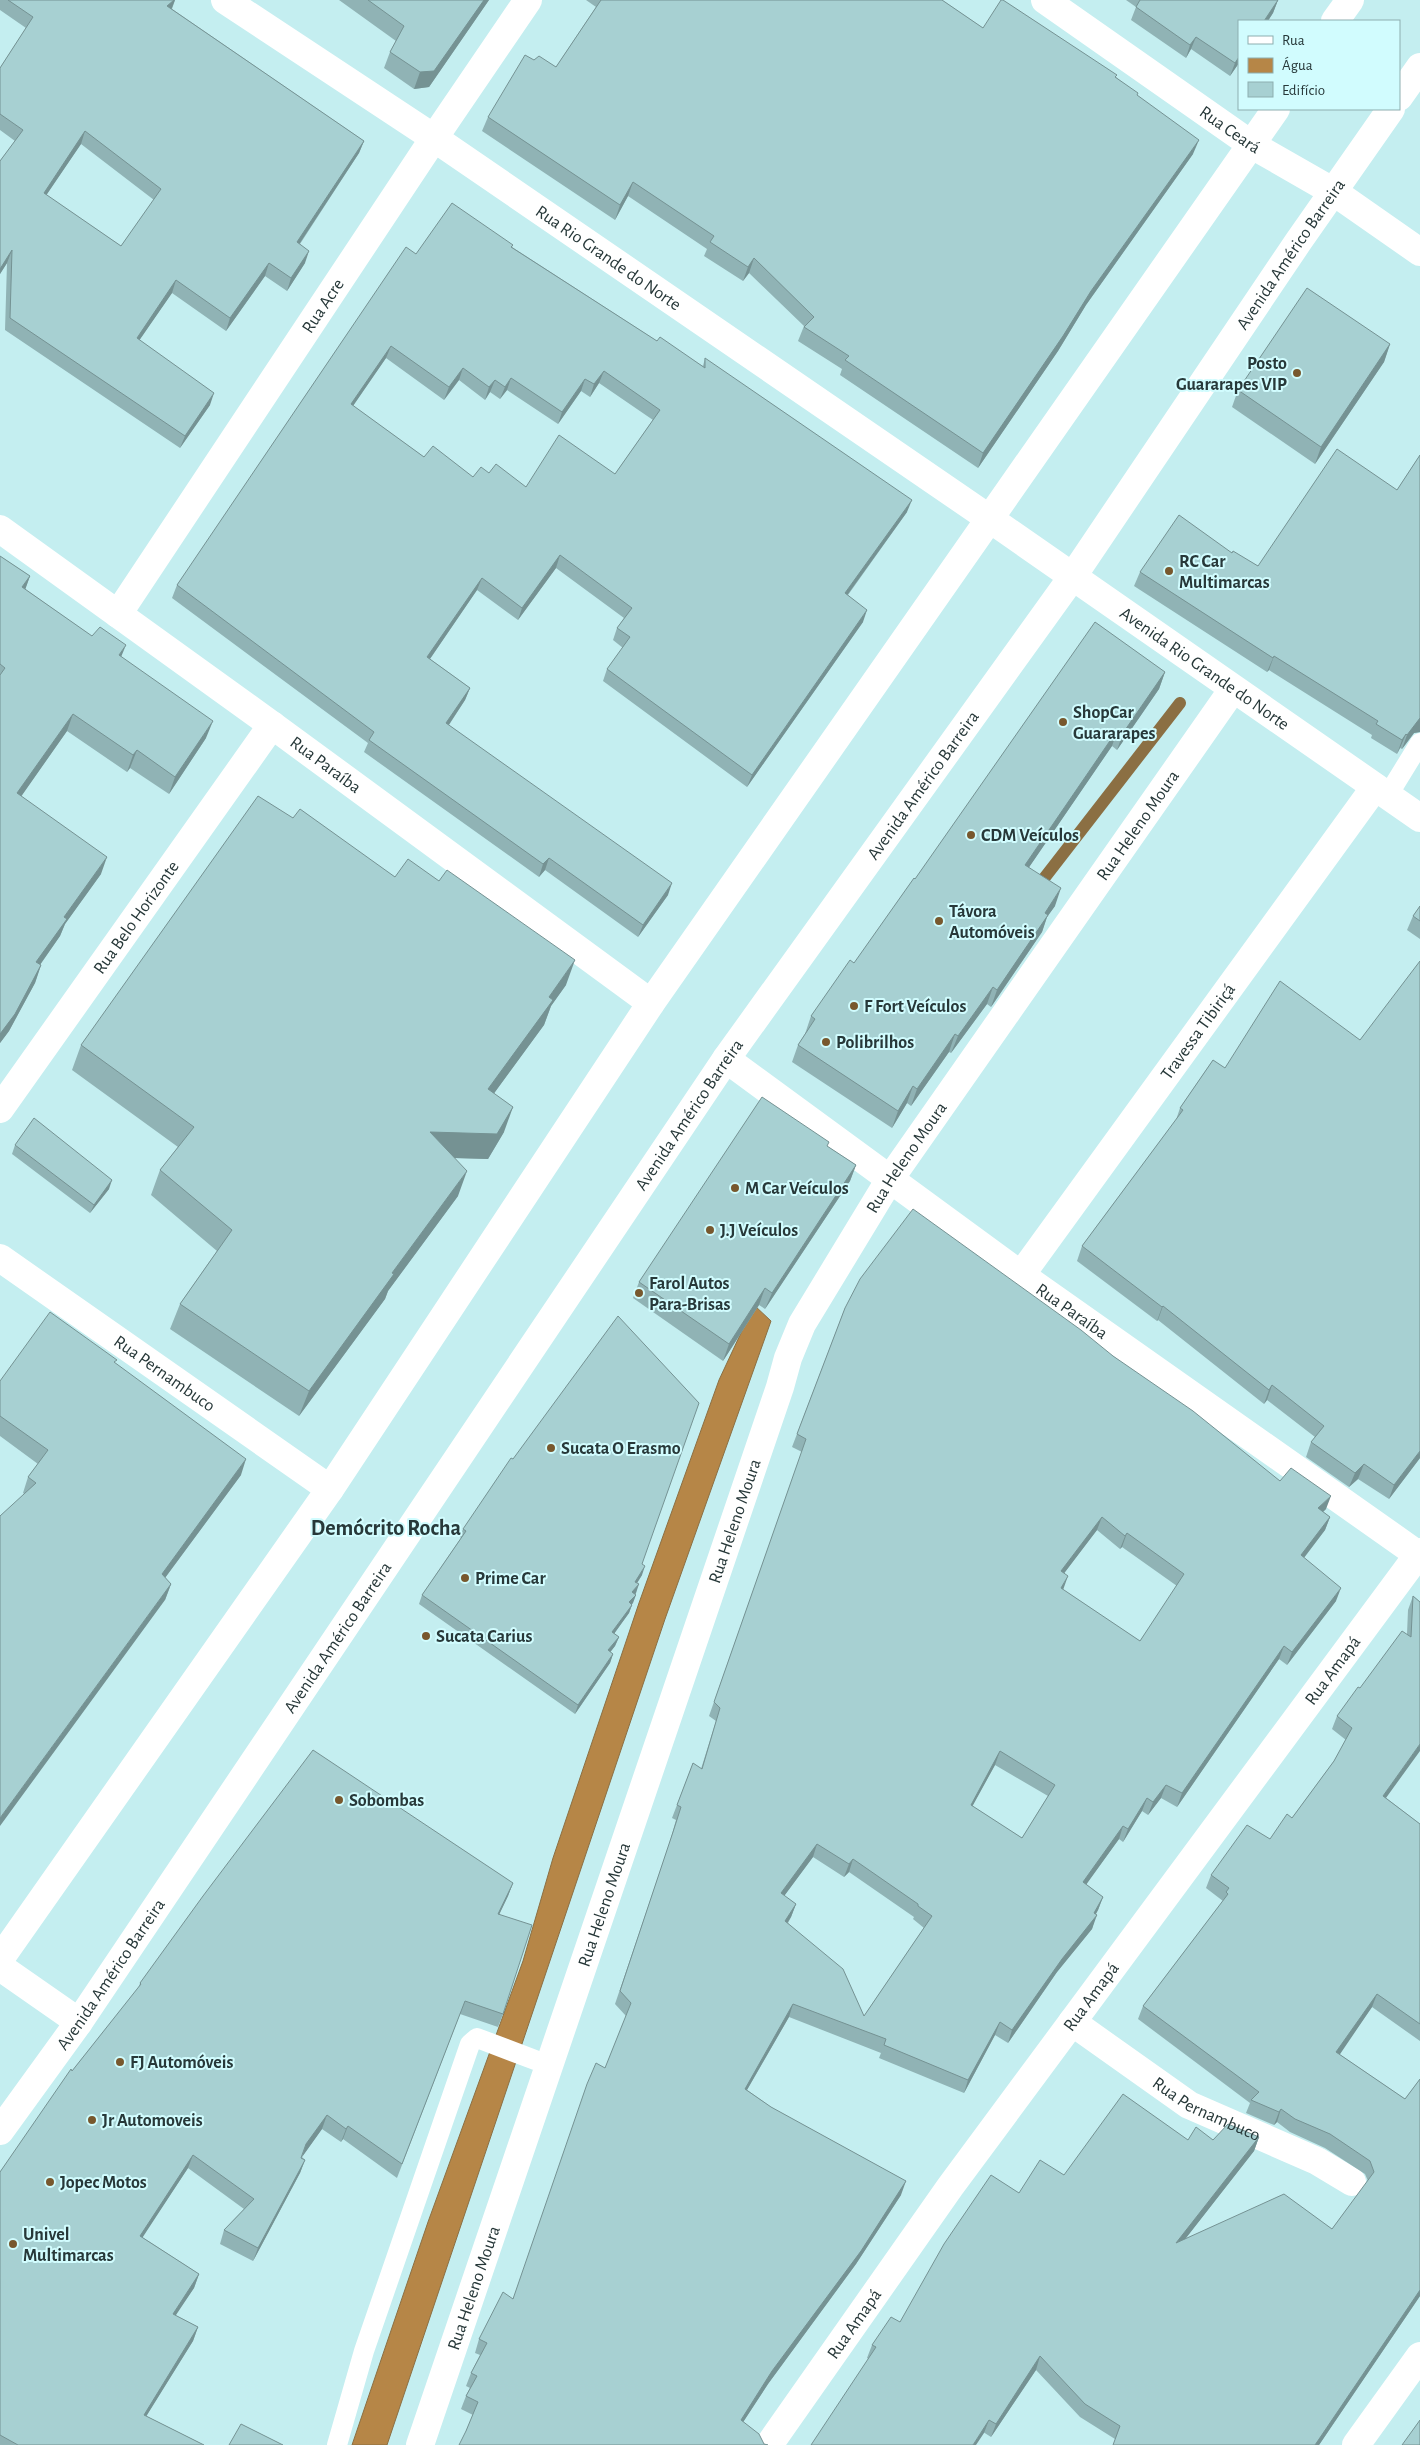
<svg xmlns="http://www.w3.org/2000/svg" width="1420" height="2445" font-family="'Alegreya Sans',sans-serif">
  <rect width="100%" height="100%" fill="#c4eef0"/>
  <path fill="#b68647" stroke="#8b6f43" d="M754,1305L771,1321L665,1619L387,2445H352L428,2222L523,1961L553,1858L639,1603L719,1380Z"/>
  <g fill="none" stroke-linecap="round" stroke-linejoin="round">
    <path stroke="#8b6f43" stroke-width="12" d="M1042,881L1180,703"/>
    <path stroke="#fff" stroke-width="20" d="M1388,795L1420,743
      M337,2445L364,2351L470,2044L477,2038L551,2066"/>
    <g stroke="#fff" stroke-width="28">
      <path id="s1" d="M225,0L434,138L990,519L1420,818"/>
      <path id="s2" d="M1045,0L1252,145L1334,192L1420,252"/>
      <path id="s3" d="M0,529L272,725L651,1003"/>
      <path id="s4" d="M118,614L434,138L528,0"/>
      <path id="s5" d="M726,1059L1021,1275L1420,1556"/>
      <path id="s6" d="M0,1109L272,725"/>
      <path id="s7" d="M1021,1275L1375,787"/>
      <path id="s8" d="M1072,2022L1189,2105L1317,2161L1352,2182"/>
      <path id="s9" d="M420,2445L780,1387L788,1358L802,1324L890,1179L1233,689"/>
      <path id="s10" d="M769,2445L950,2187L1420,1552"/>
      <path d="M1356,2445L1420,2356"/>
    </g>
    <g stroke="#fff" stroke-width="28">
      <path id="s11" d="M0,1258L330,1489"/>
      <path d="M0,1967L79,2022"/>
    </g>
    <g stroke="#fff" stroke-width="28">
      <path d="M1335,21L1350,0"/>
      <path d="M1399,97L1420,67"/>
      <path d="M0,1959L330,1489L651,1003L1276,109"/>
      <path id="s12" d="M0,2131L79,2022L726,1059L1073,576L1298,242L1391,109"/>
    </g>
  </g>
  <path fill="#90b3b5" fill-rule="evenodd" d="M0,0H175L172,9L364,141L359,153L300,244L305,263L287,291L265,276L226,331L172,293L139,340L210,405L180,448L5,330L7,263L0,274V161L15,141L0,130V68L26,28L0,10ZM81,144L154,200L121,246L46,195Z
    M339,0H489L429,87L414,89L384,68L390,52L396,41Z
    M586,0H942L983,28L1116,77L1137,95L1193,154L1086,305L1058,351L978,468L840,375L842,369L798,341L804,326L749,273L743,281L704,256L707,249L628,196L615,220L482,131L488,117L534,60L556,67L596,7Z
    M1126,0H1278L1273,13L1230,76L1191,49L1186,58L1131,20L1136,7Z
    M513,245L512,247L657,341L703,366L705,358L907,512L848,595L863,622L747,787L603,681L607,669L623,648L613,640L617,628L624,618L556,568L518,620L477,590L430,659L470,688L465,700L449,725L668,895L638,937L545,870L539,877L364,752L368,743L172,598L177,585L416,254ZM386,358L444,400L459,380L485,400L490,392L500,399L507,390L558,424L581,391L590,397L599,383L653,420L615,474L526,487L489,473L473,477L424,457L353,406Z
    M1390,344L1384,362L1315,464L1232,407L1238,390Z
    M1420,455V732L1414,733L1402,749L1400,748L1397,754L1371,738L1372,735L1269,670L1267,672L1134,586L1140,572L1232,553L1258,566L1397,490Z
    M0,556L30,576L25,589L121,657L206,738L169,794L130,768L127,772L67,731L21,796L101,874L65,924L60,936L40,965H41L35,983L9,1031L0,1043Z
    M1165,672L1159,689L1117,750L1112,746L1029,867L1055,906L1047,917L1042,932L991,1007L987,1004L951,1053L949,1052L911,1106L907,1103L892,1128L792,1062L798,1045L805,1034L811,1016L854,963Z
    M293,818L395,877L566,985L551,1006L544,1025L494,1093L504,1132L488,1159L455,1158L458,1196L388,1291L385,1299L299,1416L170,1329L180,1304L217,1251L151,1195L160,1170L178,1147L72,1070L81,1045Z
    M1420,906V939L1407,930L1413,916Z
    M1213,1060L1420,1458L1389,1499L1358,1479L1349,1487L1306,1457L1311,1442L1315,1437L1267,1400L1264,1404L1158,1320L1157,1321L1077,1261L1082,1246L1176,1120L1180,1108Z
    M15,1145L109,1189L90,1213L12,1154Z
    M827,1146L856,1165L850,1181L765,1309L759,1305L723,1361L633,1298L639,1282Z
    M845,1308L1113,1356L1280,1481L1326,1509L1323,1512L1330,1517L1325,1530L1304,1558L1336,1601L1287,1665L1279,1659L1177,1807L1161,1798L1148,1815L1142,1811L1123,1842L1119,1839L1086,1884L1103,1897L1098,1910L1096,1914L1092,1929L1057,1972L1008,2043L995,2035L964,2093L879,2058L881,2053L789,2017L747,2090L771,2107L901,2195L856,2264L768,2384L743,2422L466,2431L473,2415L461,2409L466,2396L470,2388L466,2386L471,2373L480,2355L475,2353L479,2339L513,2299L626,2016L615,2004L669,1845L676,1820L672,1818L693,1763L701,1769L716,1721L709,1716L802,1452L792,1447ZM1097,1530L1120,1549L1122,1547L1177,1586L1140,1641L1063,1590L1064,1573ZM995,1765L1048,1796L1022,1838L972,1806ZM813,1857L844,1877L849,1872L914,1917L913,1919L924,1928L864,2016L788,1923L791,1917L796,1904L784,1896Z
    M115,1363L241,1475L165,1578L171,1584L165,1600L23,1493L28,1477L38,1464L0,1436V1381Z
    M463,1529L642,1564V1575L637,1583L636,1593L629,1613L614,1633L619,1637L615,1646L610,1652L613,1654L610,1663L575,1714L419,1604L422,1595L461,1538L460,1537Z
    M1413,1596L1420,1602L1386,1798L1420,1824V2041L1372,2007L1339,2054L1405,2099L1420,2079V2296L1319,2445L1115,2439L1080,2417L1036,2370L991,2437L867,2358L872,2345L900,2322L1019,2193L1064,2175L1188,2140H1213L1259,2137L1254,2151L1185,2239L1332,2229L1368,2181L1365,2174L1325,2148L1290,2132L1277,2122L1274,2125L1246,2113L1250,2103L1138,2019L1143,2006L1223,1901L1206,1888L1211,1875L1270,1839L1292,1818L1334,1761L1346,1740L1332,1729L1337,1716L1407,1634L1408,1610Z
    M513,1883L508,1896L499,1915L503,2014L498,2027L460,2014L397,2178L343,2139L341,2142L322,2129L302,2157L305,2160L300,2173L253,2261L220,2244L224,2230L244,2209L188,2168L142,2237L199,2274L194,2288L175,2315L198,2327L193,2341L146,2416L204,2445H0V2172L72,2071L138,1989L140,1983Z"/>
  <path fill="#759293" d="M174,0H175L171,10L167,6Z
    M484,0H489L429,87L414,89L420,72Z
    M1278,0L1273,13L1268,21H1264Z
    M1196,37L1191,49L1186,58L1190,45Z
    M1239,57V63L1230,76L1235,63Z
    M85,131L81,144L39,206L44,193Z
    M1199,140L1193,154L1086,305L1058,351L978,468L983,453L1091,291Z
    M364,141L359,153L292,255L297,242Z
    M633,182L628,196L615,220L620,205Z
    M12,250L7,263L0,274V269Z
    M309,251L305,263L287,291L291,278Z
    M754,258L749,273L743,281L748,267Z
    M269,263L265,276L226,331L230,318Z
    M176,280L172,293L132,351L137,338Z
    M1390,344L1384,362L1315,464L1321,447Z
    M391,346L386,358L346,416L351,404Z
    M463,368L459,380L444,400L449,387Z
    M604,371L599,383L590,397L594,384Z
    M511,378L507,390L500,399L505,387Z
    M585,379L581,391L558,424L562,412Z
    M495,380L490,392L485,400L489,387Z
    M214,393L210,405L180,448L185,436Z
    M912,500L907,512L840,605L845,593Z
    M560,555L556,568L518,620L522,608Z
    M30,576L24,593L22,587Z
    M482,578L477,590L423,669L427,657Z
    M867,610L863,622L747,787L752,775Z
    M126,645L119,662V655Z
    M1274,656L1269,670L1267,672L1273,658Z
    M1165,672L1159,689L1117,750L1123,733Z
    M470,688L465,700L442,735L446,723Z
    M73,714L67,731L11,811L17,793Z
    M1419,718H1420V732L1414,733L1402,749L1407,735Z
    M213,721L206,738L169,794L175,777Z
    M1118,729L1112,746L1019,882L1025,865Z
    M1406,734L1400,748L1397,754L1402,740Z
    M137,750L130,768L127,772L133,755Z
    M107,857L101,874L65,924L60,936L30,979L36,962L64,917Z
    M549,858L545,870L539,877L543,864Z
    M672,883L668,895L638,937L643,925Z
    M1061,888L1055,906L1047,917L1042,932L991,1007L997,990L1045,913Z
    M575,960L566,985L551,1006L544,1025L479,1114L488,1089L549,997Z
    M41,965L35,983L9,1031L0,1043V1034Z
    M993,987L987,1004L951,1053L958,1036Z
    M955,1034L949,1052L911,1106L917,1089Z
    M913,1086L907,1103L892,1128L898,1111Z
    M513,1107L504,1132L488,1159L421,1157L430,1132Z
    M856,1165L850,1181L765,1309L772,1293Z
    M467,1171L458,1196L388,1291L385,1299L299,1416L309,1391L392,1273Z
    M112,1180L109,1189L90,1213L94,1205Z
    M765,1288L759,1305L723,1361L729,1344Z
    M1163,1306L1158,1320L1157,1321L1162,1307Z
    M1272,1385L1267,1400L1264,1404L1269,1390Z
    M1420,1451V1458L1389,1499L1394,1485Z
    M246,1459L241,1475L156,1590L162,1574Z
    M1364,1464L1358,1479L1349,1487L1355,1473Z
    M1331,1496L1326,1509L1313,1521L1318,1508Z
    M1102,1517L1097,1530L1056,1584L1061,1571Z
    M1330,1517L1325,1530L1296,1568L1301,1555Z
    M1127,1533L1122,1547L1120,1549L1125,1536Z
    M645,1566L642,1575L632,1591L635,1582Z
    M1068,1576L1063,1590L1061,1588Z
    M171,1584L165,1600L0,1826V1818Z
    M639,1584L636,1593L629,1601L632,1592Z
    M1341,1588L1336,1601L1287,1665L1292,1652Z
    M636,1595L633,1603L626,1611L629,1602Z
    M632,1605L629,1613L609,1641L612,1632Z
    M619,1637L615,1646L605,1659L608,1650Z
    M1284,1646L1279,1659L1177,1807L1182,1793Z
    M613,1654L610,1663L575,1714L578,1705Z
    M1420,1744V1751L1378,1809L1383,1796Z
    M1000,1751L995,1765L966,1818L971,1805Z
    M1166,1785L1161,1798L1148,1815L1153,1802Z
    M1147,1798L1142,1811L1123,1842L1128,1829Z
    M1123,1826L1119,1839L1078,1896L1083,1882Z
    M817,1844L813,1857L776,1907L781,1893Z
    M853,1859L849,1872L844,1877L849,1864Z
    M513,1883L508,1896L493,1927L498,1914Z
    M1103,1897L1098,1910L1091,1922L1097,1915L1092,1929L1057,1972L1008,2043L1012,2030L1094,1913Z
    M796,1904L791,1917L780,1934L785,1921Z
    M1377,1994L1372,2007L1332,2066L1336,2052Z
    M793,2004L789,2017L740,2102L745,2089Z
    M1000,2022L995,2035L964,2093L968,2080Z
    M1281,2109L1277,2122L1274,2125L1279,2112Z
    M327,2115L322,2129L302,2157L306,2144Z
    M348,2126L343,2139L341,2142L346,2129Z
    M1259,2137L1254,2151L1172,2256L1176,2243Z
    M193,2155L188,2168L135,2249L140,2236Z
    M305,2160L300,2173L253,2261L258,2248Z
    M906,2181L901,2195L856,2264L768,2384L736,2433L741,2420L772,2371Z
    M199,2274L194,2288L168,2327L173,2314Z
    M1420,2290V2296L1319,2445H1315Z
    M198,2327L193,2341L139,2428L144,2415Z
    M1040,2356L1036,2370L991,2437L996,2424Z
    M989,2420L984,2433L976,2445H973Z"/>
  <path fill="#a7d0d2" stroke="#759293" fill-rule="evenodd" d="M8,0H174L167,6L364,141L297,242L309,251L291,278L269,263L230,318L176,280L137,338L214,393L185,436L10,318L12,250L0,269V161L23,130L0,114V68L33,17ZM85,131L161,189L121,246L44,193Z
    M368,0H484L434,71L420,72L390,52L404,26Z
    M601,0H942L983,28L1001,0H1003L1117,75L1115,77L1138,93L1137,95L1199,140L1091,291L1063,336L983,453L845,360L849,356L804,327L814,317L754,258L748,267L710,242L714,236L633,182L620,205L488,117L525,55L534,60L539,56L556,67Z
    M1140,0H1278L1264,21H1239V57L1235,63L1196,37L1190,45L1136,7Z
    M452,203L513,245L511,247L657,341L660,337L705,368V358L912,500L845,593L867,610L752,775L607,669L630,637L617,628L632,608L560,555L522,608L482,578L427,657L470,688L446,723L672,883L643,925L549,858L543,864L369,740L374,732L177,585L406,247L416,254ZM391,346L449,387L463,368L489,387L495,380L505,387L511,378L562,412L585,379L594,384L604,371L660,410L615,474L559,435L526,487L496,464L489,473L481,467L473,477L433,446L424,457L351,404Z
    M1307,288L1390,344L1321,447L1238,390Z
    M1337,449L1397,490L1420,455V718L1407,735L1406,734L1402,740L1376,724L1378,721L1274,656L1273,658L1140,572L1179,515L1232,553L1233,551L1258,566Z
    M0,556L30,576L22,587L92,636L100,627L126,645L119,655L213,721L175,777L137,750L133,755L73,714L17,793L107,857L64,917L67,919L36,962L41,965L15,1014L0,1034V675L5,668L0,664Z
    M1095,622L1165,672L1123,733L1118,729L1025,865L1061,888L1045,913L1048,915L997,990L993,987L958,1036L955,1034L917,1089L913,1086L898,1111L798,1045L815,1019L811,1016L850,960L854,963L914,878L915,879Z
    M258,796L293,818L300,809L395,877L408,859L439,881L447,870L575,960L549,997L553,1000L488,1089L513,1107L497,1134L430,1132L467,1171L392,1273L394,1274L309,1391L180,1304L232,1230L160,1170L194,1127L81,1045Z
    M1420,906V921L1413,916Z
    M1420,961V1451L1394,1485L1364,1464L1355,1473L1311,1442L1324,1426L1272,1385L1269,1390L1163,1306L1162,1307L1082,1246L1183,1110L1180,1108L1213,1060L1225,1068L1280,981L1360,1040Z
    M762,1097L829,1142L827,1146L856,1165L772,1293L765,1288L729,1344L639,1282Z
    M34,1118L112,1180L94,1205L15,1145Z
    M913,1209L1081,1330L1113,1356L1193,1411L1280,1481L1291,1468L1331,1496L1318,1508L1330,1517L1301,1555L1341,1588L1292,1652L1284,1646L1182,1793L1166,1785L1153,1802L1147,1798L1128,1829L1123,1826L1083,1882L1103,1897L1094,1913L1097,1915L1062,1959L1012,2030L1000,2022L968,2080L884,2045L886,2039L793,2004L745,2089L771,2107L906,2181L861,2251L772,2371L741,2420L759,2434L764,2444L768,2445H459L466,2431L478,2402L466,2396L477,2376L471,2373L487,2343L479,2339L503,2292L513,2299L587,2084L596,2063L605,2068L631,2003L620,1991L673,1832L681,1807L677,1805L693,1763L702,1769L720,1708L714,1702L806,1439L797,1434L845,1308L860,1279ZM1102,1517L1125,1536L1127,1533L1184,1574L1140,1641L1061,1588L1068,1576L1061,1571ZM1000,1751L1055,1785L1022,1838L971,1805ZM817,1844L849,1864L853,1859L918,1904V1906L932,1916L864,2016L843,1969L785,1921L796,1904L781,1893Z
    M50,1312L117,1360L114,1362L246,1459L162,1574L171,1584L0,1818V1516L36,1483L28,1477L48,1450L0,1416V1381Z
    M618,1316L699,1403L642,1564L645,1566L635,1582L639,1584L632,1592L636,1595L629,1602L632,1605L612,1632L619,1637L608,1650L613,1654L578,1705L422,1595L466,1531L463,1529L511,1458L513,1459Z
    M1413,1596L1420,1602V1744L1383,1796L1420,1824V2024L1377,1994L1336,2052L1405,2099L1420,2079V2290L1315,2445H1113L1120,2426L1085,2404L1040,2356L996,2424L989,2420L973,2445H811L876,2347L872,2345L891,2317L900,2322L944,2244L991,2175L1019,2193L1040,2160L1064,2175L1123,2094L1188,2140L1196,2127L1213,2140L1228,2124L1259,2137L1176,2243L1284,2194L1332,2229L1374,2172L1370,2161L1330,2134L1295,2119L1281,2109L1279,2112L1251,2100L1259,2092L1143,2006L1228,1894L1226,1892L1229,1888L1211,1875L1247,1825L1270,1839L1287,1814L1292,1818L1334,1761L1352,1728L1337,1716L1358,1687L1360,1688L1402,1631L1411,1637Z
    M313,1750L513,1883L498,1914L532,1925L503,2014L465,2001L402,2164L348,2126L346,2129L327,2115L306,2144L301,2158L305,2160L258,2248L224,2230L254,2199L193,2155L140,2236L199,2274L173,2314L198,2327L144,2415L204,2445H18L0,2435V2172L71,2069L72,2071L141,1984L140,1983L203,1896Z
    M1420,2420V2445H1402Z
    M241,2424L283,2445H229Z"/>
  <g fill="#78582e" stroke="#d1fcfe" stroke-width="2">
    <circle cx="1297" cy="373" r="5"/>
    <circle cx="1169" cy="571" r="5"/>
    <circle cx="1063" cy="722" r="5"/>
    <circle cx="971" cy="835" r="5"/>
    <circle cx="939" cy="921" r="5"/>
    <circle cx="854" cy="1006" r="5"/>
    <circle cx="826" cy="1042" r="5"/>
    <circle cx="735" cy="1188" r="5"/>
    <circle cx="710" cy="1230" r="5"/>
    <circle cx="639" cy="1293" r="5"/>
    <circle cx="551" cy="1448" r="5"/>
    <circle cx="465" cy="1578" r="5"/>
    <circle cx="426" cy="1636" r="5"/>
    <circle cx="339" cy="1800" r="5"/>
    <circle cx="120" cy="2062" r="5"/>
    <circle cx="92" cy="2120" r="5"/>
    <circle cx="50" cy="2182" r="5"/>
    <circle cx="13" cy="2244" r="5"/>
  </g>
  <g text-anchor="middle" stroke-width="4" stroke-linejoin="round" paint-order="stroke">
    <g font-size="18" fill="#273839" stroke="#d1fcfe">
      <text dy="6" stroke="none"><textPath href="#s2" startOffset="226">Rua Ceará</textPath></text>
      <text dy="6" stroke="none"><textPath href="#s12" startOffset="2278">Avenida Américo Barreira</textPath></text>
      <text dy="6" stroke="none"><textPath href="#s1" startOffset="462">Rua Rio Grande do Norte</textPath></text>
      <text dy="6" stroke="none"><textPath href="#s4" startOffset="370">Rua Acre</textPath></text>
      <text dy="6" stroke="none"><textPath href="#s1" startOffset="1186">Avenida Rio Grande do Norte</textPath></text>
      <text dy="6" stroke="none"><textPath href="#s3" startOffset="402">Rua Paraíba</textPath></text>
      <text dy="6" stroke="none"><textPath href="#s12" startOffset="1632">Avenida Américo Barreira</textPath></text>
      <text dy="6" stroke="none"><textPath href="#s9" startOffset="1786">Rua Heleno Moura</textPath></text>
      <text dy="6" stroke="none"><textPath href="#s6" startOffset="235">Rua Belo Horizonte</textPath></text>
      <text dy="6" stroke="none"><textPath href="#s7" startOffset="301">Travessa Tibiriçá</textPath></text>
      <text dy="6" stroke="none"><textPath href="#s12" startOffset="1228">Avenida Américo Barreira</textPath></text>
      <text dy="6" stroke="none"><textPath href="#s9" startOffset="1381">Rua Heleno Moura</textPath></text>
      <text dy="6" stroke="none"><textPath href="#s5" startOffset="428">Rua Paraíba</textPath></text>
      <text dy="6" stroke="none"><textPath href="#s11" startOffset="201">Rua Pernambuco</textPath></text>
      <text dy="6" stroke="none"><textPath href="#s9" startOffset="976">Rua Heleno Moura</textPath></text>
      <text dy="6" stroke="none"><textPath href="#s12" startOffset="598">Avenida Américo Barreira</textPath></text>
      <text dy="6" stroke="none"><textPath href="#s10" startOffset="958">Rua Amapá</textPath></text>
      <text dy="6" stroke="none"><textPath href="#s9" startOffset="571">Rua Heleno Moura</textPath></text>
      <text dy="6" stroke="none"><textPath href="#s12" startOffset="192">Avenida Américo Barreira</textPath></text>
      <text dy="6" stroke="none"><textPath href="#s10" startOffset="552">Rua Amapá</textPath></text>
      <text dy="6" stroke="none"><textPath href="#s8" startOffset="161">Rua Pernambuco</textPath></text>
      <text dy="6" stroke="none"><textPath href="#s9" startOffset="166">Rua Heleno Moura</textPath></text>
      <text dy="6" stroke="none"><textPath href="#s10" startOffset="148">Rua Amapá</textPath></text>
    </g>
    <g font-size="18" font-weight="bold" fill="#273839" stroke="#d1fcfe" text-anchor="start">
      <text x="1287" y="369" text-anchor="end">Posto<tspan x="1287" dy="21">Guararapes VIP</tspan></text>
      <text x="1179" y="567">RC Car<tspan x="1179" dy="21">Multimarcas</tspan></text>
      <text x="1073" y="718">ShopCar<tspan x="1073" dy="21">Guararapes</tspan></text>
      <text x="981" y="841">CDM Veículos</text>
      <text x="949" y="917">Távora<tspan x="949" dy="21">Automóveis</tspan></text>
      <text x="864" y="1012">F Fort Veículos</text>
      <text x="836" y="1048">Polibrilhos</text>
      <text x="745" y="1194">M Car Veículos</text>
      <text x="720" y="1236">J.J Veículos</text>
      <text x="649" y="1289">Farol Autos<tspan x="649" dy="21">Para-Brisas</tspan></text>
      <text x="561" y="1454">Sucata O Erasmo</text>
      <text x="475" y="1584">Prime Car</text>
      <text x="436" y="1642">Sucata Carius</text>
      <text x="349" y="1806">Sobombas</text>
      <text x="130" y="2068">FJ Automóveis</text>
      <text x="102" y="2126">Jr Automoveis</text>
      <text x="60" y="2188">Jopec Motos</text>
      <text x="23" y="2240">Univel<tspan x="23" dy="21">Multimarcas</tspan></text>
    </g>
    <g font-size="22" font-weight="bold" fill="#273839" stroke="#d1fcfe">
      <text x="386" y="1535">Demócrito Rocha</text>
    </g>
  </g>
  <rect x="1238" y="20" width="162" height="90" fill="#d1fcfe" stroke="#8daeaf"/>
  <rect x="1248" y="36" width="25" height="8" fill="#ffffff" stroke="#8daeaf"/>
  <text x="1282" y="45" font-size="15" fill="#273839">Rua</text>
  <rect x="1248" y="58" width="25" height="15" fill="#b68647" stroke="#8daeaf"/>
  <text x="1282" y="70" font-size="15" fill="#273839">Água</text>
  <rect x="1248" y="82" width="25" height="15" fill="#a7d0d2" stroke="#8daeaf"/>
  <text x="1282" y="95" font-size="15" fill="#273839">Edifício</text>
</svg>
